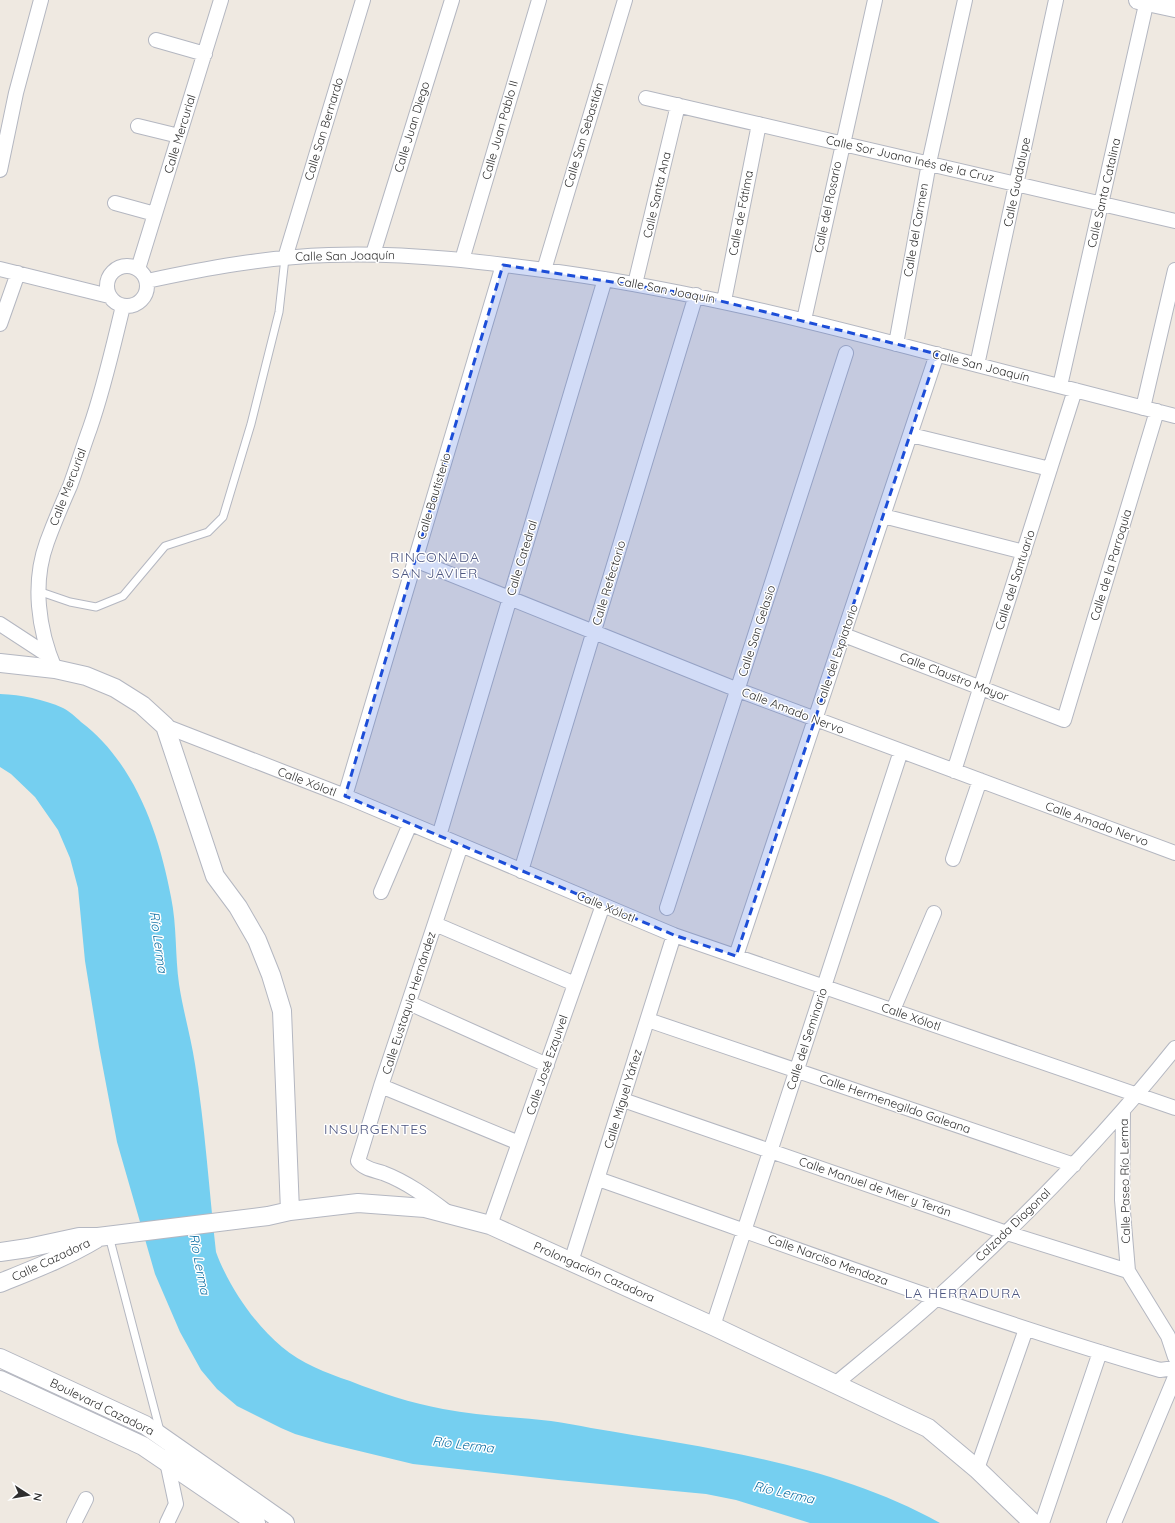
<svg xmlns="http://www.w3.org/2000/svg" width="1175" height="1523" font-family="Quicksand,sans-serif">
  <rect width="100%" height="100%" fill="#efe9e1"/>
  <path fill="#75cff0" d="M0,694C22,695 43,699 63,708C69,711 76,717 81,722C135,763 159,833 171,897C177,926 175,955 179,984C183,1011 191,1037 195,1064C205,1126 209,1189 216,1252C228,1285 254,1324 282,1347C301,1363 326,1373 350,1381C380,1393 411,1403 443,1409C478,1416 515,1417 551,1421C564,1423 578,1425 591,1428C709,1448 834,1464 940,1523H810L736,1500L706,1494L558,1480L413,1464L326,1443L295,1434L281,1428L237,1406L217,1389L201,1370L180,1332L155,1274L117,1142L99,1047L85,961L78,888L70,858L58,830L35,797L11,774L0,767Z"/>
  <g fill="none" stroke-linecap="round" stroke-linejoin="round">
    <defs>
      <path id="service" d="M38,591L70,602L96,607L123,596L165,546L208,532L223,517L251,424L279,312L285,258
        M109,1236L160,1431"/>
      <path id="minor" d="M156,40L205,54
        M646,98L1175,221
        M138,126L179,136
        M0,170L16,93L41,0
        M115,203L155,214
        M373,254L452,0
        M285,258L363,0
        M462,260L539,0
        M107 286a20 20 0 1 1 40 0a20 20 0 1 1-40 0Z
        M0,269L109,296
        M138,269L221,0
        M544,270L625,0
        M147,281C207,268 267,257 329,255C408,252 487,262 565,273C691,291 813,322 935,354C1015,375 1095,395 1175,416
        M635,284L678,105
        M724,301L759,124
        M804,320L875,0
        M0,324L18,273
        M896,344L929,163L965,0
        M977,365L1056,0
        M1060,386L1147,0
        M1143,408L1175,270
        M911,435L1050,469
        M883,516L1024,552
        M415,560L738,690L1175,853
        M0,624L49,656
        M844,635L1064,720L1157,411
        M55,669C38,629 32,583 47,542C54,523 62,504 70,486C77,467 83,447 90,428C104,388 113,347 123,306
        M165,726L345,796L674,935L1175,1108
        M954,771L1075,390
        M345,796L503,265
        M439,836L605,279
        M953,859L980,780
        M521,871L696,295
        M381,892L410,824
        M667,908L846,353
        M435,924L575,984
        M736,956L937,354
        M409,1003L547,1065
        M893,1010L934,913
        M648,1020L1074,1165
        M381,1086L519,1143
        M623,1100L1007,1233L1128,1271
        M1123,1112L1122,1200L1128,1271L1168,1336L1175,1357
        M598,1179C785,1244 970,1315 1160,1370L1175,1368
        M447,1212C427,1197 407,1182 383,1173C374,1170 364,1169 358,1161L381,1086L461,845
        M490,1225L603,905
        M571,1262L674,935
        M713,1326L901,751
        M835,1384C869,1356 904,1328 937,1298C1022,1221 1103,1138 1175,1048
        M166,1457L176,1504L167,1523
        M977,1469L1026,1329
        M74,1523L86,1499
        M1042,1523L1100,1352
        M1114,1523L1175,1377"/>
      <path id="tertiary" d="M1138,0L1175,8
        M0,663L55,669L86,676L115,688L142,705L165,726L215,876L238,907L257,940L271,975L282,1011L290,1211
        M0,1252L28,1248L79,1237H98L268,1216L290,1211L358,1203L425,1208L490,1225L713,1326L928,1428L977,1469L1033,1523
        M0,1283C32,1270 66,1257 96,1239
        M0,1358L145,1425L285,1523
        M0,1380L143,1446L256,1523"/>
    </defs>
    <use href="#service" stroke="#b4b7c1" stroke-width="9"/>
    <use href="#minor" stroke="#b4b7c1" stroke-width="16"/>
    <use href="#tertiary" stroke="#b4b7c1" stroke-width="20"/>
    <use href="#service" stroke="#fff" stroke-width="7"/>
    <use href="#minor" stroke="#fff" stroke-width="14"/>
    <use href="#tertiary" stroke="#fff" stroke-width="18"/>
  </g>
  <path fill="#1d4ed8" fill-opacity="0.2" stroke="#1d4ed8" stroke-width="3" stroke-dasharray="8 5" stroke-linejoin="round" d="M503,265L696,295L937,354L736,956L674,935L345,796Z"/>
  <g text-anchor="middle" stroke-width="3" stroke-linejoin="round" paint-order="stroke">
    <g font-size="12" fill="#2e2e2e" stroke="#fff">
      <text transform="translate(412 127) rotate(-73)" y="4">Calle Juan Diego</text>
      <text transform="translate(324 129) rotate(-73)" y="4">Calle San Bernardo</text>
      <text transform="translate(500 130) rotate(-74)" y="4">Calle Juan Pablo II</text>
      <text transform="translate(180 134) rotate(-73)" y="4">Calle Mercurial</text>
      <text transform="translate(584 135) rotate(-73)" y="4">Calle San Sebastián</text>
      <text transform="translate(910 159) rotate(13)" y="4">Calle Sor Juana Inés de la Cruz</text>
      <text transform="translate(1017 182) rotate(-78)" y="4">Calle Guadalupe</text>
      <text transform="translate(1104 193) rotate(-77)" y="4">Calle Santa Catalina</text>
      <text transform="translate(657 195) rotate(-77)" y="4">Calle Santa Ana</text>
      <text transform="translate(828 207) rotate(-78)" y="4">Calle del Rosario</text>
      <text transform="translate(741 213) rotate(-79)" y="4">Calle de Fátima</text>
      <text transform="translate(916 230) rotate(-80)" y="4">Calle del Carmen</text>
      <text transform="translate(345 256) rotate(-1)" y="4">Calle San Joaquín</text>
      <text transform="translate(666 290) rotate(11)" y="4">Calle San Joaquín</text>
      <text transform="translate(981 366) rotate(14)" y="4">Calle San Joaquín</text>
      <text transform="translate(68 487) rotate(-69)" y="4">Calle Mercurial</text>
      <text transform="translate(434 496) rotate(-73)" y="4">Calle Bautisterio</text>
      <text transform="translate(522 558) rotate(-73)" y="4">Calle Catedral</text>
      <text transform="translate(1111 565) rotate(-73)" y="4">Calle de la Parroquia</text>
      <text transform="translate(1015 580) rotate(-72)" y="4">Calle del Santuario</text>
      <text transform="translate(609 583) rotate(-73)" y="4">Calle Refectorio</text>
      <text transform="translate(757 631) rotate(-72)" y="4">Calle San Gelasio</text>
      <text transform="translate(837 655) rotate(-71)" y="4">Calle del Expiatorio</text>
      <text transform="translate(954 677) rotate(21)" y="4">Calle Claustro Mayor</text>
      <text transform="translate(793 711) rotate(21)" y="4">Calle Amado Nervo</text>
      <text transform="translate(307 782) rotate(21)" y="4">Calle Xólotl</text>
      <text transform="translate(1097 824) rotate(20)" y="4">Calle Amado Nervo</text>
      <text transform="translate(606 907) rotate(23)" y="4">Calle Xólotl</text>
      <text transform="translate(409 1003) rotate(-72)" y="4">Calle Eustaquio Hernández</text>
      <text transform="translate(911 1017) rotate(19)" y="4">Calle Xólotl</text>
      <text transform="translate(807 1039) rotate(-72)" y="4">Calle del Seminario</text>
      <text transform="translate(547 1065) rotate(-71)" y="4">Calle José Ezquivel</text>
      <text transform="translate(623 1099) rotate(-73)" y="4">Calle Miguel Yáñez</text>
      <text transform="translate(895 1104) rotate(19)" y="4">Calle Hermenegildo Galeana</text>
      <text transform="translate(1125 1181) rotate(-91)" y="4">Calle Paseo Río Lerma</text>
      <text transform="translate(875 1187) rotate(19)" y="4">Calle Manuel de Mier y Terán</text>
      <text transform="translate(1013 1225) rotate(-44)" y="4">Calzada Diagonal</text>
      <text transform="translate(51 1260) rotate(-25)" y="4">Calle Cazadora</text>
      <text transform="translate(828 1260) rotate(20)" y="4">Calle Narciso Mendoza</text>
      <text transform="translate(594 1272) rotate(24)" y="4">Prolongación Cazadora</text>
      <text transform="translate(102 1407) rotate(26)" y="4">Boulevard Cazadora</text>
    </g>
    <g font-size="13" font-style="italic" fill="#0d6fa3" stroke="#fff">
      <text transform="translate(159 942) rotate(82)" y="5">Río Lerma</text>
      <text transform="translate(200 1264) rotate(79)" y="5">Río Lerma</text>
      <text transform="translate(463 1444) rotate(7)" y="5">Río Lerma</text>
      <text transform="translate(784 1492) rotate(13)" y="5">Río Lerma</text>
    </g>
    <g font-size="14" letter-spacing="1" fill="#4d5680" stroke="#fff">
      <text x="435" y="562">RINCONADA<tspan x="435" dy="16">SAN JAVIER</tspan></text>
      <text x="376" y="1134">INSURGENTES</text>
      <text x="963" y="1298">LA HERRADURA</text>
    </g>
  </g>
  <g transform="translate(28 1495) rotate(102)" stroke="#ffffff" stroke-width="3" paint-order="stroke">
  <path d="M0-3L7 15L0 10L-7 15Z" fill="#2e2e2e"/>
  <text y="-6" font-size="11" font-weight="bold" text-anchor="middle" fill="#2e2e2e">N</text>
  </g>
</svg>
